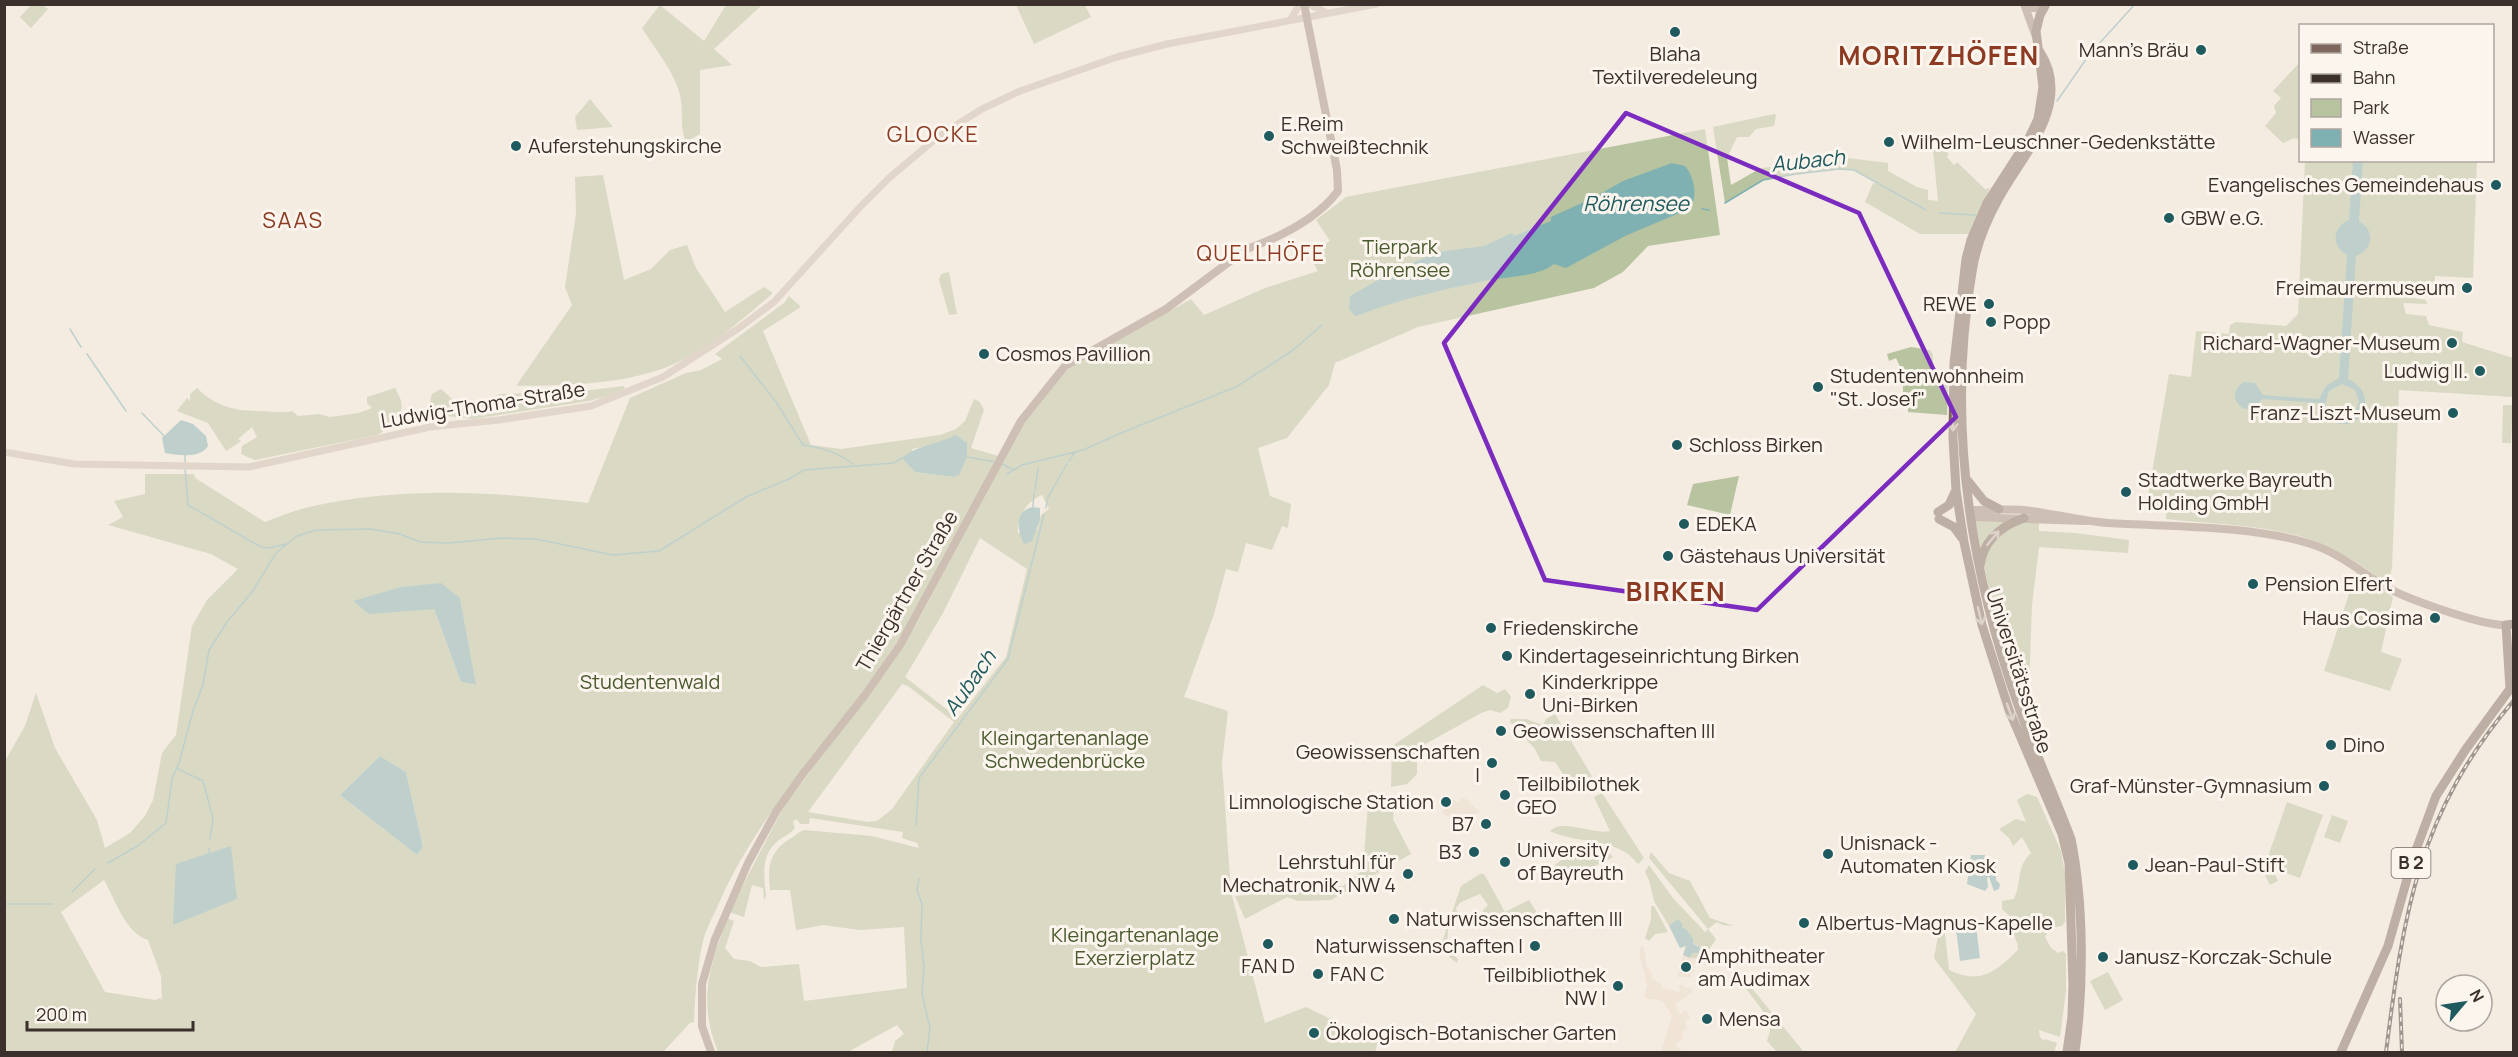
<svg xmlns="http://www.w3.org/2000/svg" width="2518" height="1057" font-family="Manrope,sans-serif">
  <rect width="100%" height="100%" fill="#f4ebe1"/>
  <path fill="#b8c4a0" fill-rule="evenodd" d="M31,5H43L48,9L31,28L20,17Z
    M660,5L704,41L726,5H762L714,49L732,65L700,70V134L686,142C679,127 684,111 680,95C674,71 655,49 642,28Z
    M1016,5H1085L1091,17L1034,44Z
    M2300,62V140L2294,138L2283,143L2265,126L2276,113L2274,106L2281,98L2273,91Z
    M590,99L613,127L577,130L575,117Z
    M1774,114L1776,115L1774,126L1756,129L1749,137H1737L1727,158L1731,185L1761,168L1801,164L1805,158L1816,154L1888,163V171L1917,187L1928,190V200L1938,201L1933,150L1940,146L1949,154L1947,157L1954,165L1957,162L1985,189L1990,188L1969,234H1920L1865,202L1873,183L1878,184L1854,170L1839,169L1796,174L1763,180L1725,203L1713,127Z
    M1705,129L1720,235L1648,246L1623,272L1594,288L1418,327L1335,363L1329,385L1287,438L1258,448L1270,496L1291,504L1288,528L1282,526L1272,550L1246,543L1238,572L1226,569L1214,614L1184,697L1228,711L1222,763L1231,892L1265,1023L1306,1007L1378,1042L1375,1052H892L895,1041L904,1034L897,1025L848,1052H718C697,999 710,969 727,918L734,921L725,948L734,959L750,961L761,967L799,964L804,1001L907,988L904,927L859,930L824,925L796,930L790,890H770C768,868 768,854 788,840C794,837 798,832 804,830L872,836L919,848L917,843L902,838L903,832L810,818L809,824H801L796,819L793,822L795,828C790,834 785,836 779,840C760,855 764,875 766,896L764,900L763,888L752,885L744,917L729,912L784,806L886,672L917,623L1024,422L1046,392L1069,368L1191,299L1204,315L1265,288L1318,271L1309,255L1330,241L1316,220L1346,197ZM1042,495L1049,509L1041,515L1037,530L1018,533C1017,517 1027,501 1042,495ZM980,538L1027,569L1006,657L958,718L905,677L943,613ZM902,684L908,686L954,722L892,809L877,821L868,822L808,812Z
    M2305,161H2477L2473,278L2435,276L2434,296L2402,293L2401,296L2426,300L2427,304L2403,303L2406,314L2426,316L2429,325L2463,332L2462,342L2513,358V397L2399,390L2392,568L2388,584C2365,568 2343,552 2317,542C2274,525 2212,524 2166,519V508L2146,507L2169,374L2191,377L2196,331L2229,334L2230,325L2236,322L2286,326L2298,314Z
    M603,175L624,280L651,269L670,250L687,245L696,268L725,312L764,287L773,293C741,321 707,351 667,367C620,385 566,385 516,386L572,305L565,287L576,214L575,177Z
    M949,272L957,314L949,315L939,280L941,274Z
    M789,296L801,307L763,331L811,445L841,449L940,435L956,429L965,421L974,399L980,402L984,410L971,448L998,456C962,528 926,601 880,667C826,746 758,814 719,903C714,915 706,928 703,941C697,967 695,995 694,1022L690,1023L663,1052H5V761L25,726L36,693L55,748L97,820L105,848L130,833L145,816L153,800L162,753L176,735L192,626L207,600L238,569L211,554L108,525L123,517L114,501L145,494V474H194L195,478L265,522C281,516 297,509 314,506C407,486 495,492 588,503L630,398L686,373L701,370L722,359L715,354L784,303ZM942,443L953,477L915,472L912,449ZM460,598L475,684V685L461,682L434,609ZM380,756L406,772L423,847L417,855L340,795ZM104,880C115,899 126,934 148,940L161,976L162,1002L161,998L155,1000L105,992L61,912Z
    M1911,347L1930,350L1933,355V374L1948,383L1947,415L1908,412V400H1903V373L1896,358L1889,361L1887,354Z
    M624,386L625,391L589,401L473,419L446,416L439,412L430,401L432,394L441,389L461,407H471L500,394L575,392Z
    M197,388C215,406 234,411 259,411C271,411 280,414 292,411L298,416L319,414L330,417L359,413L372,408L367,403V397L395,388C397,392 400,397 401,401C405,415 388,429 377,435L255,460L241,454L242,446L257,437L252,427L238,439L241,441L226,451L208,423L177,411L187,398L190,401V394Z
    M2503,405H2513L2511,443H2502Z
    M1739,476L1730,515L1687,505L1693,484Z
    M1975,521L2039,523V531L2075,533L2129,540L2128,553L2039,547L2032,605L2029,685L2015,683L1988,585Z
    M2356,572L2393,597L2381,652L2402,659L2390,691L2324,671Z
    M1483,685L1497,693L1505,689L1511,697L1508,708L1500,713L1490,710L1481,713L1422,746L1417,756V774L1407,784L1391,787L1392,746Z
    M1555,714L1593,778L1581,784L1563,774L1555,762L1541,761L1535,749L1510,722L1511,719H1526L1543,725L1546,719Z
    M1369,791L1394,802L1393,819L1411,854L1331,900L1298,901L1287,897L1245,919L1235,896L1343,886L1363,870Z
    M1602,793L1644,858L1638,864C1617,836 1578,845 1550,831C1564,818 1592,835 1610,831L1594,797Z
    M2027,794L2037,797L2061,851L2065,873V922L2062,926L2050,928L2045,937L2051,948L2058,953L2063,951L2066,954V991L2060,1037L2039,1030L2040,1037L2044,1041L2045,1039L2057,1043L2054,1052H1955L1976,1014L1934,958L1940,925H1944L1949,970C1981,985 1995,972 2018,950C2018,943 2016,941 2014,935C2009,920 2019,923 2002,909V901L2014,899C2022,881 2016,867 2031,853L2022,837L2013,846L2010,839L1999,829L2016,819L2026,822L2017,800Z
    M2287,802L2323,815L2300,878L2272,868L2278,881L2270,885L2263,871L2269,868L2265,865Z
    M2332,815L2348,821L2340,843L2324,837Z
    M1570,847L1608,852L1613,857L1563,882L1556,878L1553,873L1555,865L1570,853Z
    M1651,852L1669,873L1690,881L1710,918L1734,926L1722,925L1717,922L1708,929L1716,939C1709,950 1703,960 1690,958L1692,952L1700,953L1698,946L1693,944L1688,932L1681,928L1677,921L1669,926L1654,901L1649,880L1645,872L1649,865L1673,898L1705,932L1708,929L1649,858Z
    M1480,874H1484L1505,912L1529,900L1537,913L1518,926L1503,920L1499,913L1483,917V910L1488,905L1480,894L1461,902L1456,908L1459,920L1448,929L1447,949L1458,959L1457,963L1443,952L1444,948L1441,945L1461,886Z
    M1651,906H1654L1668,932L1655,934L1649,941L1645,938L1651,919Z
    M2108,972L2123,1000L2105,1010L2090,981Z
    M1742,977L1746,981L1804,1052H1777L1767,1041L1772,1023L1747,990L1737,981Z"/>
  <path fill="#ecdcc8" d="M1462,798L1466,799L1482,814L1476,813L1472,819L1475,825L1471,832L1442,813L1452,799L1459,803Z
    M1641,946L1644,947L1646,965L1653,975L1651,977L1662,985L1661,988L1680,992L1679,986L1682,984L1685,988H1691L1693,992L1675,1004L1680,1015L1686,1009L1690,1018L1685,1020L1687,1029L1682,1032L1683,1040L1675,1044L1682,1052H1661L1672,1016L1663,1002L1657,999H1646L1644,996L1647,986L1639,952Z
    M1710,949L1707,964L1702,961L1696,962L1693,966L1694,972L1690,974L1692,977H1677L1683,955L1697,959Z"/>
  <path fill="#7fb0b2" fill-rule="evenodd" d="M2353,161H2363L2359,221C2375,230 2374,249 2356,256L2348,379C2384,395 2357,441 2327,418L2319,403L2262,399L2255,408L2244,409C2232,402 2232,389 2244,382L2255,383L2263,395L2319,399L2326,386L2339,378L2347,255C2331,246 2332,227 2349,220ZM2342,384L2355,390L2359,402L2354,414L2343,419L2332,415L2325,404L2329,391Z
    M1672,163L1685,166C1694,177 1699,197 1689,209L1625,236L1566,268L1554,264C1536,278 1507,276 1484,281C1442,290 1400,299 1359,315L1355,316L1349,309L1350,296L1396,270L1438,252L1484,246L1512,233L1514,236L1551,221V217L1593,198L1623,181Z
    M181,420L193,424L206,436L208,446C200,459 178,455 165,453L162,438Z
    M956,435L967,443V457L959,475L953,477L915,472L902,458C917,445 938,444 956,435Z
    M1033,507L1040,508V520L1032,541L1024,544C1017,530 1014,511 1033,507Z
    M441,583L460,598L476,685L461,682L434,609L369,614L353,601L401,587Z
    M380,756L406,772L423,847L417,855L340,795Z
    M231,846L237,899L173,925L176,864Z
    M1971,855H1985L1984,871L1987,874L1991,872V865L1996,864V880L2000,884L1999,889L1994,891L1989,877L1987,878L1988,887L1985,891L1967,884Z
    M1975,918L1980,958L1960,961L1955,921Z
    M1678,919L1683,925L1682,928L1686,929L1693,939V944L1701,948V953H1692L1690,958L1683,955L1686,946L1680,948L1669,926Z"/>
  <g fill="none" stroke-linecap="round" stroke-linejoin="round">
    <path stroke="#7fb0b2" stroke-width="1.5" d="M2057,101L2089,55L2135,4
      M1725,203L1763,180L1796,174L1839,169L1854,170L1926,210
      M1702,209L1709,210
      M1939,213L1975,215
      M70,329L81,347
      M87,354L126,411
      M740,356L776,402L803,445C823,448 837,452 853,464
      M142,413L164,436
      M185,455V463
      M967,457L996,462
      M1069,461L1075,452
      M1000,463L1014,470L1022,465L1083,450L1121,433L1236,387L1292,351L1322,325
      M185,468L188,505L261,547L268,548L287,544
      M1007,474L1012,471
      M1035,490L1038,468
      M1047,499L1067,464
      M1033,507L1034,493
      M1046,508L1047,501
      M178,769L203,781L213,818L210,839
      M916,825L919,778L1008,659L1044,514
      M209,853V848
      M108,863L139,845L166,823L172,779L179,763L193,711L203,685L209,650L227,622L252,592L276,553L297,536L316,530L371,529L400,534L420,542L449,543L502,538L536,539L613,555L659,551L746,497L789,479L804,470L894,463L902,458
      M919,879L917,890L922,904L921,940L924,967L922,994L930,1028L927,1052
      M72,892L95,869
      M4,904H52"/>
    <path stroke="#cdbbac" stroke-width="7" d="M1309,4L1325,12
      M1290,20L1300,4
      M4,452L74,464L249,467L430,427L499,420L591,406L663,377L739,328L774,302L860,207L889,178L940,135L982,109L1020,91L1117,57L1167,44L1377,4"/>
    <path stroke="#a18a7d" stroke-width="8" d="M2024,4L2036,37
      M2025,4L2032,8H2044
      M1969,510C1987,510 2005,509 2023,510C2052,513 2080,521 2108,523C2171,527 2251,525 2311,544C2339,553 2361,572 2386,587C2407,599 2483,626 2506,625
      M1970,517L2086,521
      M711,1052L702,1026V984L715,939L748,863L777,810L802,775L865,695L900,645L1021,421L1065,366L1166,309L1233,259L1235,253C1272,241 1314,223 1338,191L1337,170L1304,4"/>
    <path stroke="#7d675c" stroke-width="9" d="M2046,4L2040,15L2036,31L2043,87L2038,119L2029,138L1987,203L1971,240L1966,259L1954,363L1953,438L1956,490L1964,542L1982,625L2009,710L2062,834L2069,863L2073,984L2072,1017L2067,1052
      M2040,52C2073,104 2024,153 2000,196C1987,219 1976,245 1972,272C1947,418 1969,566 2018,705C2034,750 2054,794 2071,839C2084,903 2084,988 2075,1052
      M1968,481L1984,501L1999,509
      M1938,512L1949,505L1955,492
      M1939,519L1954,527L1962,538
      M1980,566C1983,541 2001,526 2024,518
      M2341,1052L2388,946L2413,858L2436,796L2466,749L2510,689L2506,625L2514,624"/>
    <defs>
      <path id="rail" d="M2400,999L2402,1052
        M2386,1052C2404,910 2418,814 2514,700"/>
    </defs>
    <use href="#rail" stroke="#3b302b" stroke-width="4"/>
    <use href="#rail" stroke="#fbf5ee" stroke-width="1.5" stroke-dasharray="4.5" stroke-linecap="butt"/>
  </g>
  <defs><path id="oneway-shaft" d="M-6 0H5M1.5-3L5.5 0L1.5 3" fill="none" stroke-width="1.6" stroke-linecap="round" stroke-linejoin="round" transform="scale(1.5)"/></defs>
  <g stroke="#c2b5ac">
    <use href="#oneway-shaft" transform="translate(1953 422) rotate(89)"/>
    <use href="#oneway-shaft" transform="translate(1993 538) rotate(-50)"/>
    <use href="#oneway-shaft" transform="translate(1980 616) rotate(76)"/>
    <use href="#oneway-shaft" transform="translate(2010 712) rotate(70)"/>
  </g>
  <path d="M0 0H2518V1057H0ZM1626,113L1859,213L1956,417L1757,610L1545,580L1444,343Z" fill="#f4ebe1" fill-opacity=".55" fill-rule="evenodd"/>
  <path fill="none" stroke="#7b2cbf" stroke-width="4.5" stroke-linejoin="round" d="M1626,113L1859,213L1956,417L1757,610L1545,580L1444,343Z"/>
  <g fill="#1f5a5e" stroke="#fbf5ee" stroke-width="2">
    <circle cx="1675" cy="32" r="6"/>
    <circle cx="2201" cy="50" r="6"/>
    <circle cx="1269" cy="136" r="6"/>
    <circle cx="1889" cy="142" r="6"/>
    <circle cx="516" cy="146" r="6"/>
    <circle cx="2496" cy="185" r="6"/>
    <circle cx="2169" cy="218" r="6"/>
    <circle cx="2467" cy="288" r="6"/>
    <circle cx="1989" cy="304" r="6"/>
    <circle cx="1991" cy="322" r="6"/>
    <circle cx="2452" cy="343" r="6"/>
    <circle cx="984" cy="354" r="6"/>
    <circle cx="2480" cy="371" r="6"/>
    <circle cx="1818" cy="387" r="6"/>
    <circle cx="2453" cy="413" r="6"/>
    <circle cx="1677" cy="445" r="6"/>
    <circle cx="2126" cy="492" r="6"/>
    <circle cx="1684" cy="524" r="6"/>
    <circle cx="1668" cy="556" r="6"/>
    <circle cx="2253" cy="584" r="6"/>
    <circle cx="2435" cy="618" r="6"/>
    <circle cx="1491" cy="628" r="6"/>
    <circle cx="1507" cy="656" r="6"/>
    <circle cx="1530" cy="694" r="6"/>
    <circle cx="1501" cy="731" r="6"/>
    <circle cx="2331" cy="745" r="6"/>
    <circle cx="1492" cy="763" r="6"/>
    <circle cx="2324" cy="786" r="6"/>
    <circle cx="1505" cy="795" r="6"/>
    <circle cx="1446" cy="802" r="6"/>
    <circle cx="1486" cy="824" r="6"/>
    <circle cx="1474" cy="852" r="6"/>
    <circle cx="1828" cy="854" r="6"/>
    <circle cx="1505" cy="862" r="6"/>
    <circle cx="2133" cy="865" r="6"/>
    <circle cx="1408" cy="874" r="6"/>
    <circle cx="1394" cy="919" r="6"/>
    <circle cx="1804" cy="923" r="6"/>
    <circle cx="1268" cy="944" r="6"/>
    <circle cx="1535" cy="946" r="6"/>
    <circle cx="2103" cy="957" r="6"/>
    <circle cx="1686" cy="967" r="6"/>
    <circle cx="1318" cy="974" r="6"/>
    <circle cx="1618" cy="986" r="6"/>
    <circle cx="1707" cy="1019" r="6"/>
    <circle cx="1314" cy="1033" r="6"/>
  </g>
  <g text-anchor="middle" stroke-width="6" stroke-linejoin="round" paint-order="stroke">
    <rect fill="#fbf5ee" stroke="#756b66" stroke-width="1.5" x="2391.5" y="848" width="39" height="30" rx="4.5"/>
    <g font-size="18" font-weight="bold" fill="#3b302b">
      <text x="2411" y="869">B 2</text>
    </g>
    <g font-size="20" fill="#3b302b" stroke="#fbf5ee" text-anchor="start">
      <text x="2189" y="57" text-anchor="end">Mann's Bräu</text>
      <text x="1675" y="61" text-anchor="middle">Blaha<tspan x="1675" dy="23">Textilveredeleung</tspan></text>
      <text x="1281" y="131">E.Reim<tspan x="1281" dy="23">Schweißtechnik</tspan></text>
      <text x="1901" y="149">Wilhelm-Leuschner-Gedenkstätte</text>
      <text x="528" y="153">Auferstehungskirche</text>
      <text x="2484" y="192" text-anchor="end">Evangelisches Gemeindehaus</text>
      <text x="2181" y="225">GBW e.G.</text>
      <text x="2455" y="295" text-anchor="end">Freimaurermuseum</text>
      <text x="1977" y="311" text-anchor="end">REWE</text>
      <text x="2003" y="329">Popp</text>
      <text x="2440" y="350" text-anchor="end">Richard-Wagner-Museum</text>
      <text x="996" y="361">Cosmos Pavillion</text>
      <text x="2468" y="378" text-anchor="end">Ludwig II.</text>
      <text x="1830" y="383">Studentenwohnheim<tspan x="1830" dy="23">"St. Josef"</tspan></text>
      <text x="2441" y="420" text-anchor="end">Franz-Liszt-Museum</text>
      <text x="1689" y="452">Schloss Birken</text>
      <text x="2138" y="487">Stadtwerke Bayreuth<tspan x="2138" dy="23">Holding GmbH</tspan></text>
      <text x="1696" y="531">EDEKA</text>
      <text x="1680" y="563">Gästehaus Universität</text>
      <text x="2265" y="591">Pension Elfert</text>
      <text x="2423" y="625" text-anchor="end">Haus Cosima</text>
      <text x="1503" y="635">Friedenskirche</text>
      <text x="1519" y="663">Kindertageseinrichtung Birken</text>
      <text x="1542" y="689">Kinderkrippe<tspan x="1542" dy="23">Uni-Birken</tspan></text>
      <text x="1513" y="738">Geowissenschaften III</text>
      <text x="2343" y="752">Dino</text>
      <text x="1480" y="759" text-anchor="end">Geowissenschaften<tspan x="1480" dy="23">I</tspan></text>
      <text x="1517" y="791">Teilbibilothek<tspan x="1517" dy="23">GEO</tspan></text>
      <text x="2312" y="793" text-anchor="end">Graf-Münster-Gymnasium</text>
      <text x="1434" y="809" text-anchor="end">Limnologische Station</text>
      <text x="1474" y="831" text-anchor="end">B7</text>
      <text x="1840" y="850">Unisnack -<tspan x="1840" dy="23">Automaten Kiosk</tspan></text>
      <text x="1517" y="857">University<tspan x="1517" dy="23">of Bayreuth</tspan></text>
      <text x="1462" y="859" text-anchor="end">B3</text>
      <text x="1396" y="869" text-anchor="end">Lehrstuhl für<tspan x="1396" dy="23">Mechatronik, NW 4</tspan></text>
      <text x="2145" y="872">Jean-Paul-Stift</text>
      <text x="1406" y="926">Naturwissenschaften III</text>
      <text x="1816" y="930">Albertus-Magnus-Kapelle</text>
      <text x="1523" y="953" text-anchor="end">Naturwissenschaften I</text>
      <text x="1698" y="963">Amphitheater<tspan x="1698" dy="23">am Audimax</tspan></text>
      <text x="2115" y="964">Janusz-Korczak-Schule</text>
      <text x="1268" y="973" text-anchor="middle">FAN D</text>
      <text x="1330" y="981">FAN C</text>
      <text x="1606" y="982" text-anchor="end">Teilbibliothek<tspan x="1606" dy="23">NW I</tspan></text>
      <text x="1719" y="1026">Mensa</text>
      <text x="1326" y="1040">Ökologisch-Botanischer Garten</text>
    </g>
    <g font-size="20" fill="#4a5a2e" stroke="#fbf5ee">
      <text x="1400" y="254">Tierpark<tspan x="1400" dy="23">Röhrensee</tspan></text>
      <text x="650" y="689">Studentenwald</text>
      <text x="1065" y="745">Kleingartenanlage<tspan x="1065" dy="23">Schwedenbrücke</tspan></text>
      <text x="1135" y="942">Kleingartenanlage<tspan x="1135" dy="23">Exerzierplatz</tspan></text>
    </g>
    <g font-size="20" fill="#3b302b" stroke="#fbf5ee">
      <text transform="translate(483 405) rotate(-9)" y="7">Ludwig-Thoma-Straße</text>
      <text transform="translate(907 591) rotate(-60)" y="7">Thiergärtner Straße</text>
      <text transform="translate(2019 671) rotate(72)" y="7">Universitätsstraße</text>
    </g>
    <g font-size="21" font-style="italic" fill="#1f5a5e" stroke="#fbf5ee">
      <text transform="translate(1808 161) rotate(-6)" y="7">Aubach</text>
      <text x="1636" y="211">Röhrensee</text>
      <text transform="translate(970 683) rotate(-55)" y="7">Aubach</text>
    </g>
    <g font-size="21" letter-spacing="1.5" fill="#8c3b22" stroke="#fbf5ee">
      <text x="1261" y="261">QUELLHÖFE</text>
    </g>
    <g font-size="22" letter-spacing="1.5" fill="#8c3b22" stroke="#fbf5ee">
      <text x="933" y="142">GLOCKE</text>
      <text x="293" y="228">SAAS</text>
    </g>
    <g font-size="26" font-weight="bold" letter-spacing="1.5" fill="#8c3b22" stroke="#fbf5ee">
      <text x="1939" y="65">MORITZHÖFEN</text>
      <text x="1676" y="601">BIRKEN</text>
    </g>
  </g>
  <rect width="2518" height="1057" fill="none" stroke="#3b302b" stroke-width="12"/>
  <rect x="2299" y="24" width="195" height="138" fill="#fbf5ee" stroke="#aea6a0" stroke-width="1.5"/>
  <rect x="2311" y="44" width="30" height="9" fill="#7d675c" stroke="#aea6a0" stroke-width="1.5"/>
  <text x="2353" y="54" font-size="18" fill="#3b302b">Straße</text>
  <rect x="2311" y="74" width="30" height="9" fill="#3b302b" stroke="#aea6a0" stroke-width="1.5"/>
  <text x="2353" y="84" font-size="18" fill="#3b302b">Bahn</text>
  <rect x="2311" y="99" width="30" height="18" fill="#b8c4a0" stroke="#aea6a0" stroke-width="1.5"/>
  <text x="2353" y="114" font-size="18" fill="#3b302b">Park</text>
  <rect x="2311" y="129" width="30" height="18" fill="#7fb0b2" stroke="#aea6a0" stroke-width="1.5"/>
  <text x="2353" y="144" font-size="18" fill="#3b302b">Wasser</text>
  <g transform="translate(2464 1003) rotate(61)"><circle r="28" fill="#fbf5ee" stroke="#aea6a0" stroke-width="1.5"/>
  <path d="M0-4.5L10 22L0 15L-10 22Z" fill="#1f5a5e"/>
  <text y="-9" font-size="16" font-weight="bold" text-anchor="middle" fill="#3b302b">N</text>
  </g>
  <path d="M27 1021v9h166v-9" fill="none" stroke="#3b302b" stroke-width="3"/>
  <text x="36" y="1021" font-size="18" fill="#3b302b" stroke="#fbf5ee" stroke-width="4.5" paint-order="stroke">200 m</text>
</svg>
